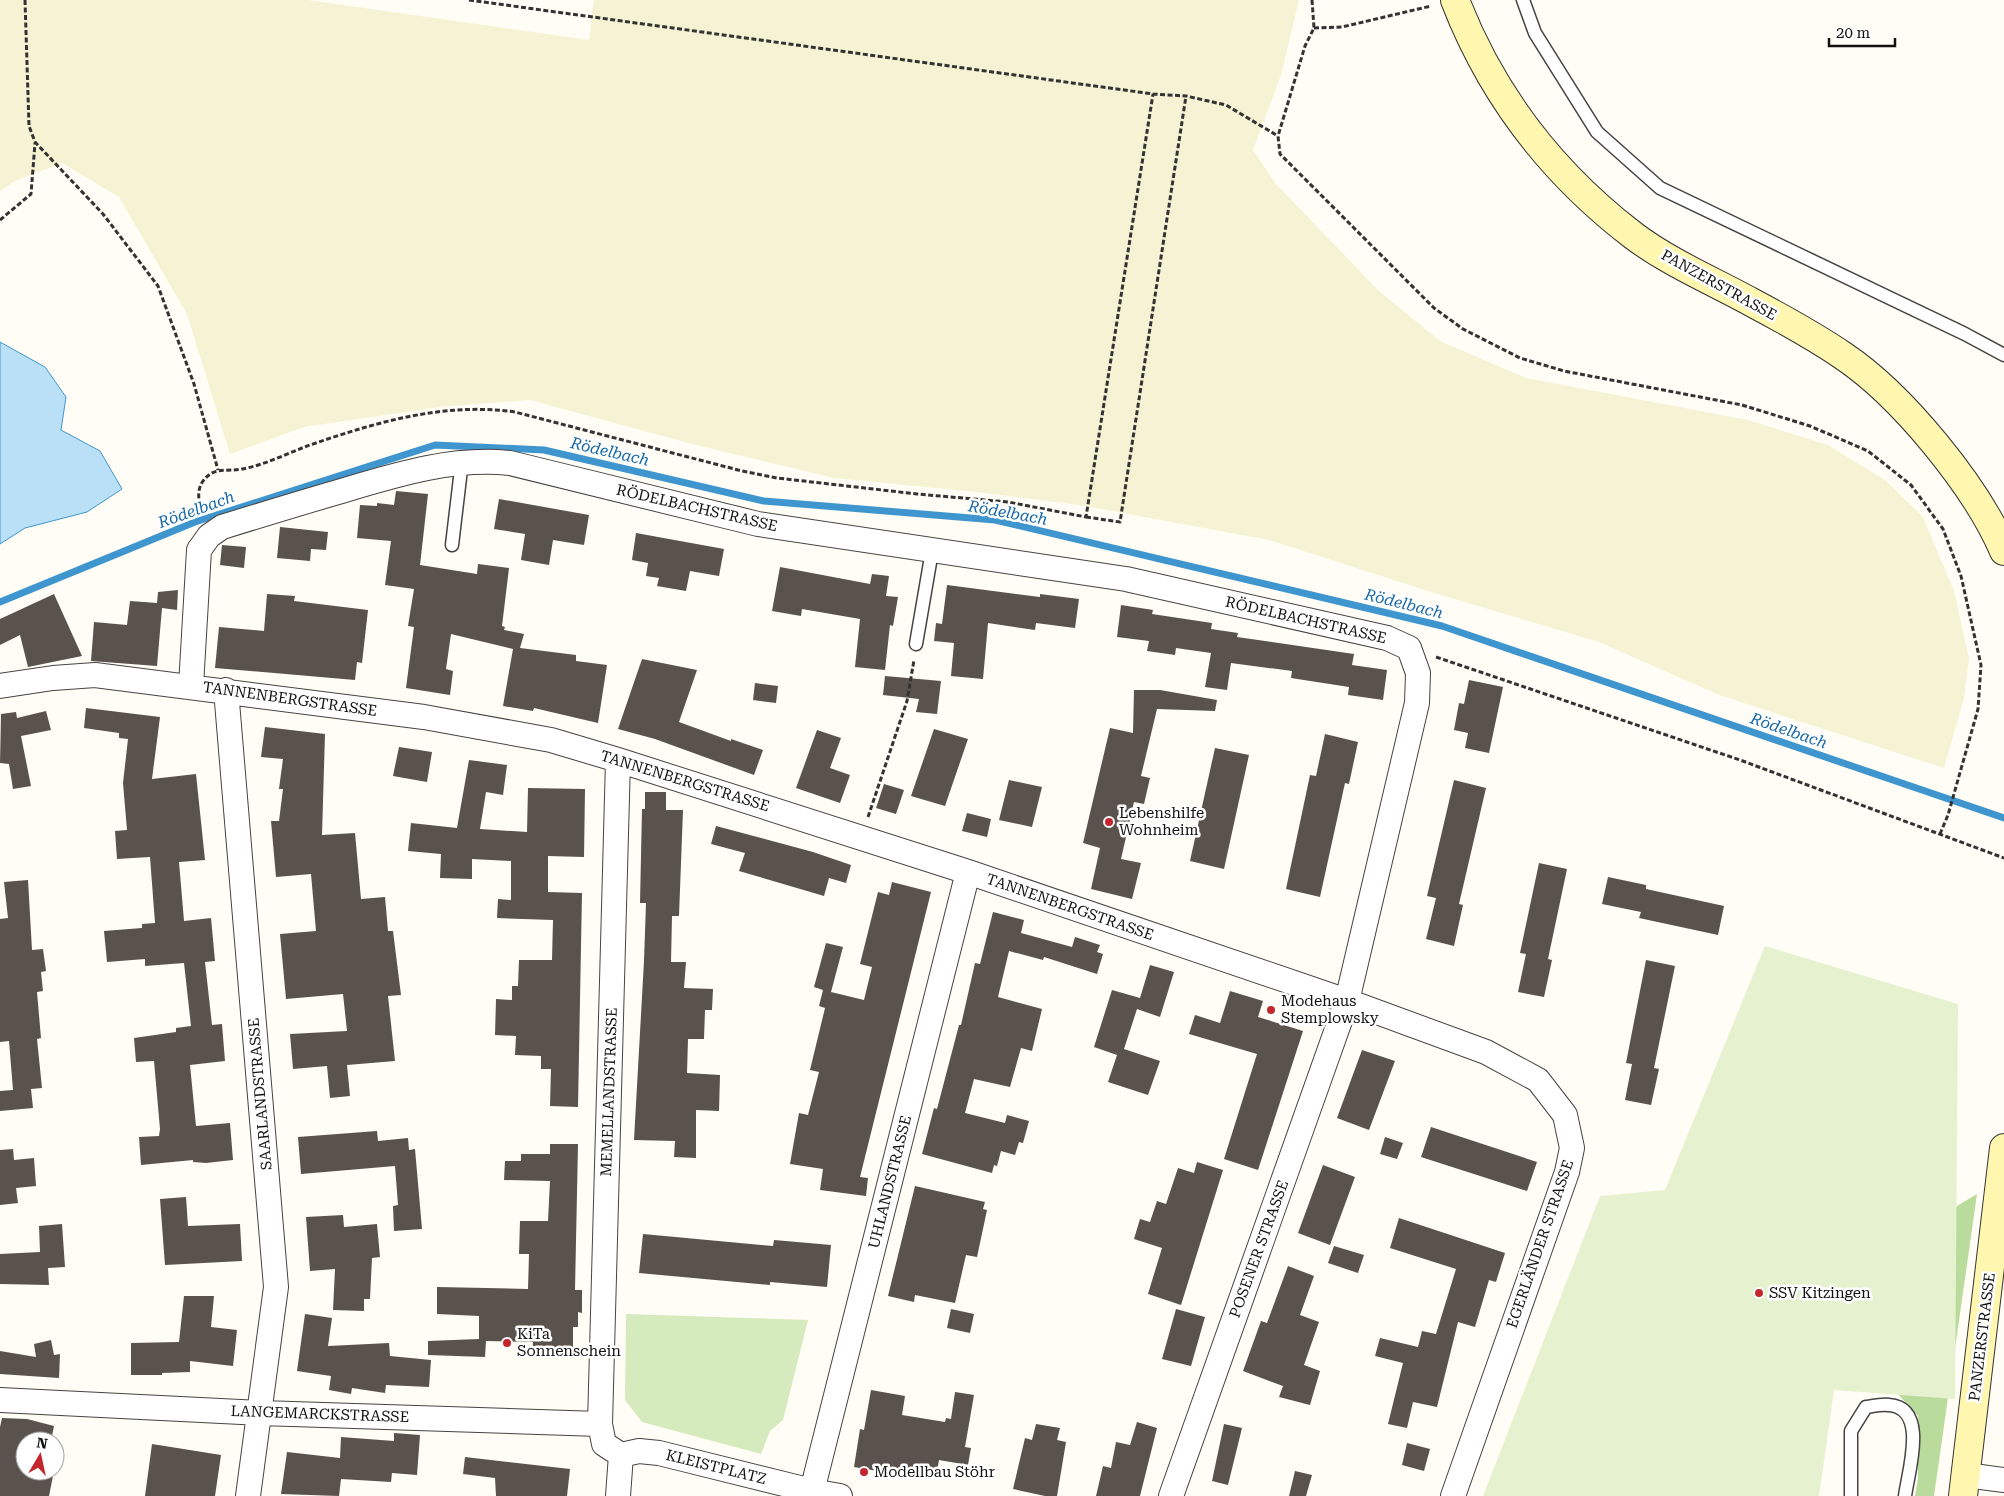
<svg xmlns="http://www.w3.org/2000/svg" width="2004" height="1496" font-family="'Roboto Serif',serif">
  <rect width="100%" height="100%" fill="#fffdf5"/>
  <path fill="#f6f3d4" d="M0,0H308L589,40L594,0H1299L1281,75L1253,150L1275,183L1379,291L1440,341L1526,378L1748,420L1828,445L1885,480L1923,517L1954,591L1969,658L1964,698L1944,768L1719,695L1599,642L1428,591L1269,540L1079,505L977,492L834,478L688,443L530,400L440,407L304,427L230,454L187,314L119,197L62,163L15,181L0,191Z"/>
  <path fill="#d5ebbd" d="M626,1314L808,1320L783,1420L770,1431L761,1454L642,1422L625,1400Z"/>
  <path fill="#b9dc9c" d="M1977,1194L1934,1496H1915L1918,1479V1416L1885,1380L1957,1206Z"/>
  <path fill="#e6f2cf" d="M1765,946L1958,1004L1955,1399L1834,1390L1819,1496H1483L1600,1196L1665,1190Z"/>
  <path fill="#b9e0f7" stroke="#3f96cf" d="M0,342L45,367L66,397L61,430L100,451L122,489L87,512L25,528L0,544Z"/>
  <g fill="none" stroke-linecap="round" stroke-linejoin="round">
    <path stroke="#3f96cf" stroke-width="7" d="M0,602L195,522L435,445L544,450L764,501L995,520L1442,626L2004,818"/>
  </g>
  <path fill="#5a524d" d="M396,491L428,494L420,565L477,574L478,564L509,568L502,626L505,627L504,630L524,634L520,648L576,655V661L607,665L598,723L534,708L533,711L503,706L513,649L451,634L446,669L453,671L450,695L406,688L414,627L408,626L414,589L385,585L391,541L357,538L360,505L377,506V503L394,505Z
    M499,499L589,515L584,545L553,540L549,565L521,560L525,534L494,529Z
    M280,527L328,532L326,550L311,549L310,561L277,558Z
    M636,533L724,549L719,576L690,571L686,591L657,586L659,578L646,576L648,563L632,560Z
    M222,545L246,547L244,568L220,565Z
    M780,567L870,584L872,574L889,576L886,596L898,597L893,626L890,625L885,670L855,667L860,619L802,609L801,616L772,611Z
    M947,585L1040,597V594L1079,599L1075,628L1036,623L1035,630L988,623L983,679L951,676L954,643L934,641L936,623L942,624Z
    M178,590L177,610L162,608L157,666L91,661L94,622L127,625L130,601L157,603L158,592Z
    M54,594L82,656L28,667L20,635L0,645V619Z
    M267,594L295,596L294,601L368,610L362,663L357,662L355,680L215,668L219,627L264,631Z
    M1121,605L1153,610L1152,614L1212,623L1211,629L1238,633L1237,637L1354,654L1352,665L1387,670L1383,700L1348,695L1349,687L1291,678L1292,671L1231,663L1227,690L1205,687L1211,653L1176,648L1175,655L1147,651L1149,641L1117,637Z
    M642,659L697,670L679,722L731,741V739L763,750L754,775L655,739L618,729Z
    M885,676L941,681L937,714L916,712L919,699L883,695Z
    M1469,680L1503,687L1489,753L1465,748L1468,733L1454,730L1459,703L1464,704Z
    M755,683L778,686L776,703L753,700Z
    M1134,690H1160L1217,700L1215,711L1157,709L1141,776L1150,778L1144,804L1134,802L1121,859L1141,863L1132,899L1091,889L1100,848L1083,843L1110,728L1133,733Z
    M86,708L160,717L152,779L196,774L205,860L179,862L184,921L211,918L215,961L205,962L212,1025L222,1024L225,1061L190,1065L196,1126L230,1123L233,1160L206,1163L193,1162V1160L141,1165L139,1137L159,1136L160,1129L154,1061L136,1062L134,1038L176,1032V1028L191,1026L184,963L145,966V959L107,962L104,931L142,928V924L155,923L150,857L117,859L115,831L127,830L123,783L128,739L119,738V733L84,728Z
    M46,711L51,730L21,736L31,786L13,789L9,764L0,763L1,714L16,712L17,718Z
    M265,727L325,734L322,835L355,833L361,899L385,897L388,931H393L401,995L388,996L395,1061L347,1065L350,1096L330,1098L327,1066L293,1069L290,1034L347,1031L343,994L286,999L280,934L316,931L311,874L276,877L271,821H279L283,789H279L283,759L261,757Z
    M934,729L968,739L945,806L911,796Z
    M817,730L841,738L830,768L850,775L840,803L796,788Z
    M1325,734L1358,742L1349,784L1345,783L1320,897L1286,889L1310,775L1316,776Z
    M399,747L432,752L427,782L393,776Z
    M1215,748L1249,755L1224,869L1190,861Z
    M469,760L507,765L503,795L486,792L480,829L527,832L528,788L585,789L584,857L548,856V892L582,893L578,1107L550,1106L551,1069H541V1056L515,1055L516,1036L495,1035L496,999L512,1000V986H518L519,960H552L553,920L497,918L498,899L511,900V861L472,859V879L440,878L441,854L408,851L411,823L457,828Z
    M1009,780L1042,787L1032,827L999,820Z
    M1454,780L1486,788L1459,904L1463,905L1454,946L1426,939L1436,898L1427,896Z
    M884,784L904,790L896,814L876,808Z
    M645,792H666V810H683L679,916H672L671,962H686L684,988L713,989L712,1010H705L704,1039H688L687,1073L720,1075L719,1111L696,1110V1158L674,1157L675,1141L634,1140L644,961L646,903H640L642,809H645Z
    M967,813L991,819L987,837L962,831Z
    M716,826L813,852L851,865L846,883L829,878L824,896L739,871L745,853L711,844Z
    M1539,863L1567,869L1548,959L1552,960L1544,997L1518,992L1526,954L1520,953Z
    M1608,877L1646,885V889L1724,906L1718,935L1639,918L1641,912L1602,904Z
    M28,880L32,950L43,949L46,971L41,972L43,991L37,992L41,1038L37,1039L42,1088L31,1089L33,1108L0,1111V1091L13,1090L9,1041L0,1042V919L8,918L4,882Z
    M892,882L931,892L860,1177L868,1178L866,1196L820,1190L823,1169L790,1164L799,1113L808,1115L819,1072L810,1070L825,1008L819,1006L823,990L814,987L826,943L843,947L831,992L864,1000L872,967L860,964L878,892L889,895Z
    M993,912L1024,920L1021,933L1072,947L1075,937L1100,945L1097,952L1103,954L1097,974L1044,957L1043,960L1009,951L998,997L1042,1009L1032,1051L1021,1048L1010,1087L974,1079L965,1113L1005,1123L1007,1115L1029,1121L1023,1143L1019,1142L1015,1155L1001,1151L997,1166L994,1165L992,1173L922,1154L934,1108L937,1109L959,1025H961L975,963L980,964Z
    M1646,960L1675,966L1654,1068L1659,1069L1651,1105L1625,1100L1632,1064L1626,1063Z
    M1150,965L1174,972L1160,1017L1137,1009L1124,1049L1160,1061L1148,1095L1108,1082L1117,1055L1094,1047L1112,990L1140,998Z
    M1230,991L1263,1001L1258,1017L1303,1031L1258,1170L1224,1159L1257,1054L1189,1034L1195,1015L1220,1023Z
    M1362,1050L1395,1061L1369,1130L1337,1118Z
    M1431,1127L1537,1162L1527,1191L1421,1157Z
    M377,1131L378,1141L408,1138L409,1150L415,1149L422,1229L394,1231L393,1206L398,1205L395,1166L301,1174L298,1137Z
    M1385,1137L1403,1143L1397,1159L1380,1154Z
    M550,1144H578L575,1290H582V1313L578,1312V1327H573V1358L532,1357L533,1342L486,1341L485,1357L428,1355V1341L479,1339V1316L437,1314V1287L528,1289L529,1254H519L520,1221H548L550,1181L504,1180L505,1161H521V1154H550Z
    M13,1149L14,1160L34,1158L36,1186L16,1188L18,1203L0,1205V1150Z
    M1197,1162L1223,1170L1181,1305L1148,1294L1162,1248L1134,1239L1140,1219L1150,1222L1157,1201L1166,1204L1178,1168L1194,1173Z
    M1323,1165L1355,1177L1330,1245L1298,1233Z
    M915,1186L985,1202L983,1209L987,1210L977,1257L966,1255L955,1303L915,1295L914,1302L888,1296Z
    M186,1197L188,1226L240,1224L242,1261L165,1265L160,1199Z
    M343,1215L344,1227L377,1224L380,1257L372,1258L370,1299H364V1311L333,1310L335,1269L310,1271L306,1217Z
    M1399,1218L1505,1253L1496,1282L1489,1280L1475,1327L1458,1322L1437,1407L1413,1402L1407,1428L1388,1424L1403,1363L1375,1356L1380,1338L1418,1347L1422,1331L1436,1334L1456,1269L1390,1248Z
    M62,1224L65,1267L48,1268L49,1285L0,1284V1254L40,1252L39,1226Z
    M643,1234L773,1246L774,1240L831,1245L827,1287L770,1282V1285L639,1273Z
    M1334,1246L1364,1255L1358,1273L1328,1263Z
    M1288,1266L1314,1276L1300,1315L1319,1322L1304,1365L1320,1371L1310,1405L1279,1397L1283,1386L1243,1371L1261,1321L1267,1323Z
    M184,1296H214L211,1327L237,1330L233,1366L190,1361V1372L162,1373V1375H131V1343L179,1342Z
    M951,1309L974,1314L970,1333L947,1328Z
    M1176,1309L1205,1317L1191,1366L1162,1359Z
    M305,1314L332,1318L328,1346L389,1343L390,1356L431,1360L429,1387L386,1385L385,1393L352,1388L351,1394L329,1390L331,1376L297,1371Z
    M51,1340L54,1355L60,1354L59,1378L0,1374V1351L36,1357L34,1344Z
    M871,1390L905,1396L902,1415L945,1422L946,1418L951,1419L955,1392L974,1395L965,1447L971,1448L968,1465L939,1460L936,1478L890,1470L889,1473L854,1467L860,1429L864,1430Z
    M2,1418L27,1419L54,1426L51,1441H25V1471H54L49,1496H0V1427Z
    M1137,1422L1157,1428L1140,1496H1096L1103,1466L1111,1468L1116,1442L1130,1445Z
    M1036,1424L1060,1428L1057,1440L1066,1442L1057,1496H1045L1013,1489L1025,1438L1032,1440Z
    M1224,1424L1242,1428L1228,1485L1212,1481Z
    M394,1433L420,1435L417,1475L392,1473L391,1482L341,1479L339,1496L281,1494L287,1452L340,1458L341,1437L394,1441Z
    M1407,1443L1430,1449L1424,1471L1402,1465Z
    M152,1444L221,1455L215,1496H145Z
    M465,1457L570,1469L567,1496H496L495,1478L463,1474Z
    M1295,1471L1312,1475L1306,1496H1289Z"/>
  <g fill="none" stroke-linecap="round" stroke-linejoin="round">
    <defs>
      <path id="lane" d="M1523,0L1535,33L1597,132L1660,188L1965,334L2004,355
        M452,545L462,461
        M916,644L932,551
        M1851,1496V1431L1866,1407C1873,1406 1882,1404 1889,1405C1929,1408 1908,1472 1905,1496"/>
      <path id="street" d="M0,686L53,678L95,675L424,717L551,740L618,760L968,872L1347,1001L1486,1052L1538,1080L1565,1115L1572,1148L1567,1172L1453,1496
        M191,686L199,550L209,536L222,527C261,515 300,503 338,492C395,475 451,457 510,463L758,524L1126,579L1387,638L1409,648L1418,673L1417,703L1347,1001L1171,1496
        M226,690L276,1287L248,1496
        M0,1400L261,1413L600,1424L604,1444L621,1455
        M600,1424L618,760
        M621,1455L639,1451L659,1453L812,1491L840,1496
        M1966,1475L2004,1480
        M812,1491L968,872
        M618,1496L621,1455"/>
      <path id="secondary" d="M1455,0C1492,96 1553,174 1634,236C1670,263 1713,281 1753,303C1783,319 1814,336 1842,355C1902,395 1976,486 2004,551
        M1963,1496L2004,1148"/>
    </defs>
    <use href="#lane" stroke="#444" stroke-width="15"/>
    <use href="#street" stroke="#444" stroke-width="26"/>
    <use href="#secondary" stroke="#333" stroke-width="30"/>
    <path stroke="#333" stroke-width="3" stroke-dasharray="5 2.5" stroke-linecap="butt" d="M25,0L29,126L35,142L103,214L158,286L194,384L218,470
      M469,0L1153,94L1186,96L1226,105L1278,136
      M1312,0L1314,28L1305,46L1278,136L1280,154L1434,308L1463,329L1520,358L1564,371L1742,405L1810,426L1868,451L1911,485L1943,529L1961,576L1981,665L1978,709L1948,815L1940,834
      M1314,28L1342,27L1431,6
      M0,220L31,194L35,143
      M202,513C199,502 196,491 203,481C214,466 227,472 242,469C265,465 288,453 310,445C377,422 444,402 515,412L742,471L777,478L917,494L1008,502L1086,517L1153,94
      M1086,517L1120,522L1186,96
      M1436,657L1740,760L2004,858
      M868,817L907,701L914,660"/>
    <use href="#lane" stroke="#fff" stroke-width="12"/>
    <use href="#street" stroke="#fff" stroke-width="24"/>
    <use href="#secondary" stroke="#fff6b0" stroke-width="28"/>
  </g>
  <g fill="#c4262e" stroke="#fff" stroke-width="2">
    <circle cx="1109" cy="822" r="5"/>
    <circle cx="1271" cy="1010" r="5"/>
    <circle cx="1759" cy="1293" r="5"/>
    <circle cx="507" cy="1343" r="5"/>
    <circle cx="864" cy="1472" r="5"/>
  </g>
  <g text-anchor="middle" stroke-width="5" stroke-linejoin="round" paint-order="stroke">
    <g font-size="15" fill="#111" stroke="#fff">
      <text transform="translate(1719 285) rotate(29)" y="5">PANZERSTRASSE</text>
      <text transform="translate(697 508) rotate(13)" y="5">RÖDELBACHSTRASSE</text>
      <text transform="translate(1306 620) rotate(13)" y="5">RÖDELBACHSTRASSE</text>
      <text transform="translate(290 699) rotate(8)" y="5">TANNENBERGSTRASSE</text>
      <text transform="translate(685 781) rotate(17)" y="5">TANNENBERGSTRASSE</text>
      <text transform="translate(1070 907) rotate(19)" y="5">TANNENBERGSTRASSE</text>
      <text transform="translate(609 1092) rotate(-88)" y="5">MEMELLANDSTRASSE</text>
      <text transform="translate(260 1094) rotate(-95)" y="5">SAARLANDSTRASSE</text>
      <text transform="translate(890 1182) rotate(-76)" y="5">UHLANDSTRASSE</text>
      <text transform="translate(1540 1244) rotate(-71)" y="5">EGERLÄNDER STRASSE</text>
      <text transform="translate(1259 1249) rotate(-70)" y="5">POSENER STRASSE</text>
      <text transform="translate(1982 1337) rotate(-83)" y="5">PANZERSTRASSE</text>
      <text transform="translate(320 1414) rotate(2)" y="5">LANGEMARCKSTRASSE</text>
      <text transform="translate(716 1467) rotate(14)" y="5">KLEISTPLATZ</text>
    </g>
    <g font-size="15" fill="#111" stroke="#fff" text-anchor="start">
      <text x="1119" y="818">Lebenshilfe<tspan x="1119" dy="17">Wohnheim</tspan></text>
      <text x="1281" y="1006">Modehaus<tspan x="1281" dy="17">Stemplowsky</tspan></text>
      <text x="1769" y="1298">SSV Kitzingen</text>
      <text x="517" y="1339">KiTa<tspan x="517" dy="17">Sonnenschein</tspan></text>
      <text x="874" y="1477">Modellbau Stöhr</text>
    </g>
    <g font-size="16" font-style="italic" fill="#1768a6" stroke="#fff">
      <text transform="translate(610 451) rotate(13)" y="6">Rödelbach</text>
      <text transform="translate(196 509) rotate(-20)" y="6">Rödelbach</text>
      <text transform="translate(1008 512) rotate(10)" y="6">Rödelbach</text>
      <text transform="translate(1404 603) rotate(14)" y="6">Rödelbach</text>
      <text transform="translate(1789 730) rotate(19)" y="6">Rödelbach</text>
    </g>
  </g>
  <g transform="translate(40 1456) rotate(9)"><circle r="24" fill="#ffffff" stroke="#a0a0a0"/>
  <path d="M0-4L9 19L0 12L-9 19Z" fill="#c4262e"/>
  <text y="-8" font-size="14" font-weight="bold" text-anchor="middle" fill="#111111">N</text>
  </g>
  <path d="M1829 38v8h66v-8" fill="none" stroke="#111111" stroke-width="2.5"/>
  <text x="1836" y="38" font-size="15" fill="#111111" stroke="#ffffff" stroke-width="4" paint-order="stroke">20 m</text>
</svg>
